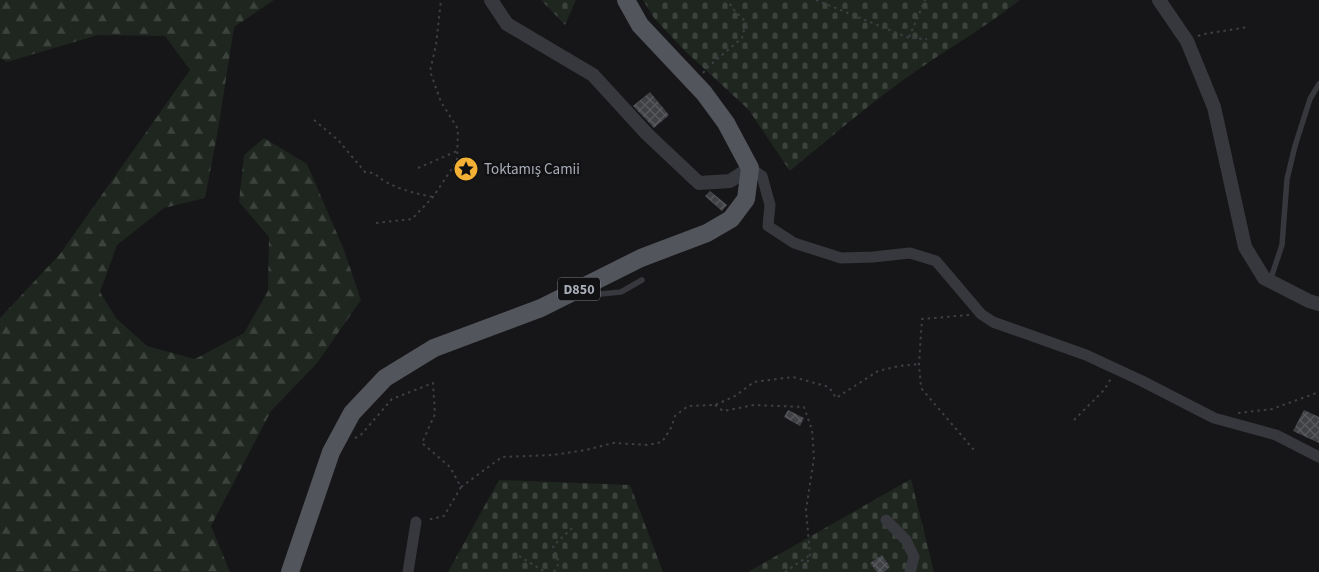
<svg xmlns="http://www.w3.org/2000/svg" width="1319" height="572" font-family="'Source Sans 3',sans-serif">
  <defs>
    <pattern id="forest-firs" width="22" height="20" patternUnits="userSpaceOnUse" patternTransform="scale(1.25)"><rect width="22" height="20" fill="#1e261f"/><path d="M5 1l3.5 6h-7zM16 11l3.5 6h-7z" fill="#3c433d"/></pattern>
    <pattern id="cemetery-stones" width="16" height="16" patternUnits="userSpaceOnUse" patternTransform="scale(1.25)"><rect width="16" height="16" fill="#1e261f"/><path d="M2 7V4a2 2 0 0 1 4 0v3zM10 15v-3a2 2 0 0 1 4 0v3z" fill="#3c433d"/></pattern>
    <pattern id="building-cross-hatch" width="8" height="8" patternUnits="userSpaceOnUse" patternTransform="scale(1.25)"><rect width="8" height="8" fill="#404145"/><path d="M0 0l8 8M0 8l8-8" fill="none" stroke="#595a5e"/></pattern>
  </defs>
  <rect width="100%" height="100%" fill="#161618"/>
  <path fill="url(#forest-firs)" d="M0,0H274L234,27L218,130L205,198L164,208L117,245L100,292L116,318L147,346L195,359L244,333L268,291L269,237L239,202L244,155L264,138L307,164L344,250L361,300L317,363L271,411L211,526L230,572H0V318L60,254L190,70L165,36L98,35L7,62L0,58Z"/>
  <path fill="url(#cemetery-stones)" d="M541,0H576L565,25Z
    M643,0H1020C988,25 953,46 919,69C874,100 832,136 790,171L748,109L685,51L654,18Z
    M911,479L934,572H748Z
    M499,480L630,485L663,572H448Z"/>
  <path fill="url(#building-cross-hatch)" d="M650,92L669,115L654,128L633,106Z
    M710,191L727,205L722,211L705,196Z
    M788,410L804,418L800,426L784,417Z
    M1304,410L1319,417V443L1293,431Z
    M882,555L890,567L884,572H877L870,563Z"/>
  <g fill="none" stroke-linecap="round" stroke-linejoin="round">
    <path stroke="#3d3f44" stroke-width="2" stroke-dasharray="2.5 4" stroke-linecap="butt" d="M816,0L909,38L927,39
      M1198,36L1204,34L1248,27
      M909,37L925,0
      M703,73L708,67L742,38L746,22L732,8L728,0
      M314,120L338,140L365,172C376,172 377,177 386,182C401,190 417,194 433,197
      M418,168L457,151
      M376,223L412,219L433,197L457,161L458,129L441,102L430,71L436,45L441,0
      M969,315L922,319L919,364L921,388L974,450
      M715,405L723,411L754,405L804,407L812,430L814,458L806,510L810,555L804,572
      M1238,413L1272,409L1319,392
      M1074,420L1104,390L1112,377
      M355,438L360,436L392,399L433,383L435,414L422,443L450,467L461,487L444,516L427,520
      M461,487L502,457L553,455L586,450L613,443L648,445L662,442L671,428L675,416L688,406L715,405L735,396L754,382L793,377L829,387L836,398L878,371L899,366L919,364
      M519,556L545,572
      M554,572L559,563L553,546L573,527
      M785,572L810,555"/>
    <path stroke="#37383d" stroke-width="5.5" d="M1270,281L1282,245L1287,179L1295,146L1310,99L1319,84
      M580,296L621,292L642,280"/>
    <path stroke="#37383d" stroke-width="11" d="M750,168L762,176L770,205L768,226L794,243L841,258L873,257L910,253L936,261L981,314L993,322L1086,355L1142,381L1214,418L1276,435L1319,457
      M886,520L906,540L914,557L910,572
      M408,572L416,522"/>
    <path stroke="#37383d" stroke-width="14" d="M491,0L507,24L593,75L647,134L699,183L730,181L750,168
      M1159,0L1187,41L1214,107L1245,247L1264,278L1309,301L1319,304"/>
    <path stroke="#53555c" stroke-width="18" d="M290,572L331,452L352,413L385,378L434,348L541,308L641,258L707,233L731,219L746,199L750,168L726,123L704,93L640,25L626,0"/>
  </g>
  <defs>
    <symbol id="sight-disc" viewBox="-11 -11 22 22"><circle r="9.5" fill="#f2b134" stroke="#111113"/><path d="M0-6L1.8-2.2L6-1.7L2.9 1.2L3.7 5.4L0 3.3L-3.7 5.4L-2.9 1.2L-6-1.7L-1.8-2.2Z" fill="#111"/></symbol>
  </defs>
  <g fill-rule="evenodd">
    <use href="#sight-disc" x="452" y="155" width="28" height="28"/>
  </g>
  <g text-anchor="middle" stroke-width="5" stroke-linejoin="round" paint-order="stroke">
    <rect fill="#111113" stroke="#7b7e86" stroke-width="1" x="558" y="277.5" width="42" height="23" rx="4"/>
    <g font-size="14" font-weight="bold" fill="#a8adb8">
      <text x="579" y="294">D850</text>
    </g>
    <g font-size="15" fill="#a8adb8" stroke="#111113" text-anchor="start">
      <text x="484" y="174">Toktamış Camii</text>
    </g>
  </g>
</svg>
